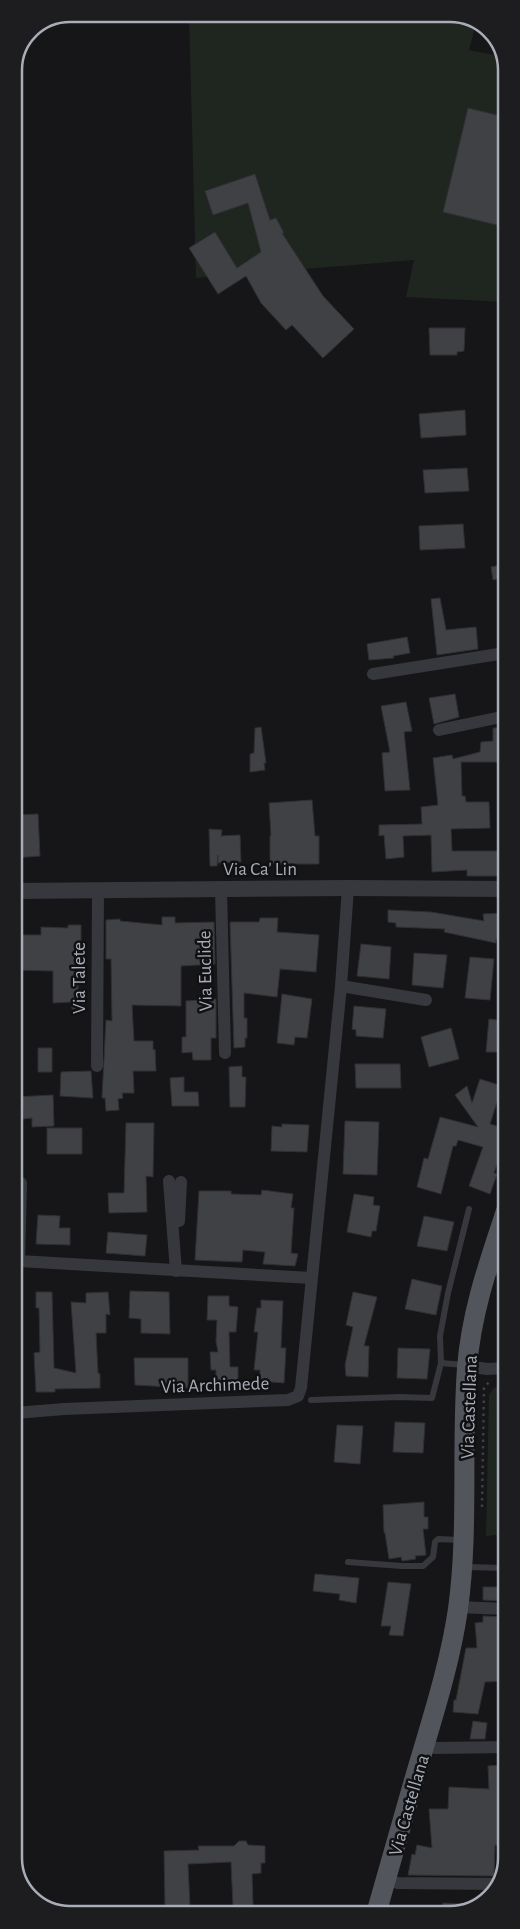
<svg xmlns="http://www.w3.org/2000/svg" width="520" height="1929" font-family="'Alegreya Sans',sans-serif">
  <rect width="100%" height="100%" fill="#161618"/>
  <path fill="#1e261f" d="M189,14H457L476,23L469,50L504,57L505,59V302L406,297L414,260L196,278Z
    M506,1381V1534L486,1536L489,1395L493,1389Z"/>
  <path fill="#404145" stroke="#303034" d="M468,108L505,117V227L443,212Z
    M255,174L270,220L276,218L284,233H282L323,296L354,329L323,358L292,325L286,330L261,303L246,276L218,294L189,248L215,232L237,268L261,252L248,203L213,215L205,191Z
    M429,328H465L464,351L457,352V355H430Z
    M465,410L466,435L421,438L419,414Z
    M467,468L469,491L425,493L423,470Z
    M463,524L465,548L420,550L419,526Z
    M505,564V577L493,580L491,567Z
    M440,598L446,630L476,627L478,649L437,655L431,599Z
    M407,637L410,653L393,656L394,658L369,660L367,644Z
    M455,694L459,717L434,724L429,698Z
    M406,702L412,731L404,732L410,790L385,791L382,753L390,752L381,706Z
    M261,727L266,763H264L265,770L250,772V754L254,753L255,728Z
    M493,728H506V762H461L462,796H465L466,802H489L490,828L451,829L452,851H503L504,876H467V870L432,872L431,835L403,836L404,857L386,859L384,835L379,836V825L422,824L421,807L438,805L433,758L452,755L453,759L480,752L481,742L493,741Z
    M312,800L315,836H319V864H270V836H271L269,803Z
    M38,814L40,856L14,858V815Z
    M209,829L222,830L221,836L240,835L241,862L218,863V855L217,866H210Z
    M388,910L431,912L484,921L483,914L506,913V941L496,939V943L444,932L445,929L396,927V923L388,922Z
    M162,917H175V923L214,922L215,964L181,966V1006L132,1005L134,1041H153V1050L155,1049L156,1071H133L134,1093H122L123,1098L118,1099L119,1110L106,1111L105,1098H102L106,1020L112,1021L111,959H106V920L120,919V921L162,925Z
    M260,918H278L277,932L319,935L316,972L280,969L277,997L244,993V1018H247V1038H245V1047L234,1048L230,922H259Z
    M68,925H81V943H85L83,954H81V969H78V991H84V1010L72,1009L71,1002L53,1003V971L14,970V935H41V927L68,928Z
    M361,944L391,947L389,979L357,976Z
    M414,953L447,955L443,988L412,985Z
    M470,957L494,959L490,1000L465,998Z
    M282,994L312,999L307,1038L295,1037L294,1045L277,1043Z
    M216,999V1038H211V1060H193L192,1052L182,1053V1037H186V1001Z
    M354,1006L386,1009L383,1038L356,1036V1030L352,1029Z
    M489,1019L506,1021V1047L504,1046L503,1052H486Z
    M451,1028L459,1059L429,1067L421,1037Z
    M38,1048H52V1072H38Z
    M355,1064H400L401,1088H356Z
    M242,1066V1077H246L245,1107H230L229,1067Z
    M91,1071L93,1098L60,1096L61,1072Z
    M184,1077V1092H198L199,1106H172L170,1078Z
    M480,1079L502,1086L490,1124L506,1129V1139L494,1173L497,1174L490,1194L469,1186L483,1147L458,1140L456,1146H453L441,1194L417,1187L424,1158L428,1159L440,1117L478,1127L455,1095L467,1086L472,1103Z
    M53,1095L54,1126L32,1127V1118L23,1119V1110H14V1097Z
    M345,1121L379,1122L377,1175L343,1174Z
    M126,1123H154L153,1177L146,1176L147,1212L109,1213L108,1193H124Z
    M282,1124L309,1125L307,1152L271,1151L272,1126L282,1127Z
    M47,1128H82V1154H47Z
    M262,1190L293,1194L291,1208H294L291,1253L298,1254L295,1266L263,1264L265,1252L243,1250L242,1262L195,1260L199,1191H231V1194L261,1195Z
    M354,1194L374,1197L373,1205L380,1206L376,1231H372L371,1237L347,1232Z
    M38,1215L60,1216L59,1228H70V1245L36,1244Z
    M424,1216L454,1222L447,1251L417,1246Z
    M108,1232L147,1235L145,1256L106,1253Z
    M412,1279L442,1286L436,1315L405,1309Z
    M130,1291L169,1292L170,1334L141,1333V1319L129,1318Z
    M36,1292H52L54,1368L76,1373L71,1302L86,1303V1293L108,1292L110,1315L106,1314V1333H96L98,1373L100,1374V1388L55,1389V1392H36L34,1353L40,1352L39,1308H36Z
    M353,1292L377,1297L364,1346H369L368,1377L346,1376L345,1365L353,1327L346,1325Z
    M208,1296H229V1306L238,1307L236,1332H229L230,1367H238V1385H216V1370H211L210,1352H218L216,1341L217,1320H207Z
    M261,1300L283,1301L281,1348H286L284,1383L260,1381V1370H254L258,1332H254L257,1308H261Z
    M398,1348L430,1349L427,1379L397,1378Z
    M134,1358H188V1388L135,1385Z
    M395,1422L425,1423L423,1453L393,1452Z
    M337,1425L363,1426L360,1464L334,1462Z
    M424,1502V1517H428V1529H423L426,1555L415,1556L416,1559L402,1561L401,1557L389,1559L385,1533H384L383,1505Z
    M315,1574L359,1578L356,1603L339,1600L340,1594L313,1591Z
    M388,1582L411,1584L403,1636L389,1635L391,1626H381Z
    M483,1587H506V1601L483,1600Z
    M483,1616L504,1617L506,1681L485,1682L478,1714L453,1712L454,1700H456L466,1648H477L475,1623L483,1622Z
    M473,1721L487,1723L485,1739H470Z
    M501,1765L502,1786H506V1846L495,1845L494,1876L408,1875L412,1854L415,1855L417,1845L432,1848L429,1809H448L449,1787L489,1789L488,1766Z
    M239,1841H246L248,1845L265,1846V1863H261V1873L252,1874L253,1905L233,1906L231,1862L188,1864L190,1907H165L164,1851L199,1850L198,1846H234Z
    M443,1903L465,1904V1912L461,1914H442Z"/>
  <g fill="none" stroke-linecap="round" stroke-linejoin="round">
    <path stroke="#3d3f44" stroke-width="2.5" stroke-dasharray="2.5 4" stroke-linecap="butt" d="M482,1507L484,1388L489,1382"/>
    <path stroke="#37383d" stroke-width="6" d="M490,1272L506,1274
      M441,1363L464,1365
      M311,1400L399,1397L432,1398L441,1363L440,1336L448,1293L469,1209
      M348,1562L402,1566H423L433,1557L435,1542L438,1539L460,1540
      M465,1567L506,1568"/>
    <path stroke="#37383d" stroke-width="12" d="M373,674L505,653
      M439,730L506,716
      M221,889L225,1053
      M341,986L426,1000
      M97,1066L98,890
      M169,1181L176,1271
      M21,1183L19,1261L311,1278
      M179,1221L181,1182
      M467,1366L487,1369L506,1368
      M15,1413L64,1409L288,1400L298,1396L301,1388L341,986L348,888
      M458,1607L506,1609
      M425,1746L436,1748L506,1747
      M386,1880L398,1883L498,1884"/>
    <path stroke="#37383d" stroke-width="16" d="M14,891L348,888L506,889"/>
    <path stroke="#53555c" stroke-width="20" d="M376,1914C388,1873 399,1832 411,1791C428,1731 449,1671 458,1609C469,1529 461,1448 467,1368C471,1313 489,1262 506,1211"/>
  </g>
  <g text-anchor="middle" stroke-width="5" stroke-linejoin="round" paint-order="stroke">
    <g font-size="19" fill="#a8adb8" stroke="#111113">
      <text x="260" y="875">Via Ca' Lin</text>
      <text transform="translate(204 971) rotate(-91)" y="7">Via Euclide</text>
      <text transform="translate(78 978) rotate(-90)" y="7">Via Talete</text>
      <text transform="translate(215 1384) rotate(-2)" y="7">Via Archimede</text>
      <text transform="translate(468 1407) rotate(-88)" y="7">Via Castellana</text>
      <text transform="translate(408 1805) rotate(-74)" y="7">Via Castellana</text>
    </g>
  </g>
  <path d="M0 0H520V1929H0ZM70 22H450A48 48 0 0 1 498 70V1858A48 48 0 0 1 450 1906H70A48 48 0 0 1 22 1858V70A48 48 0 0 1 70 22Z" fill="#1d1d20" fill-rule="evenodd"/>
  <path fill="none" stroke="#a8adb8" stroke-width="2.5" d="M70 22H450A48 48 0 0 1 498 70V1858A48 48 0 0 1 450 1906H70A48 48 0 0 1 22 1858V70A48 48 0 0 1 70 22Z"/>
</svg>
